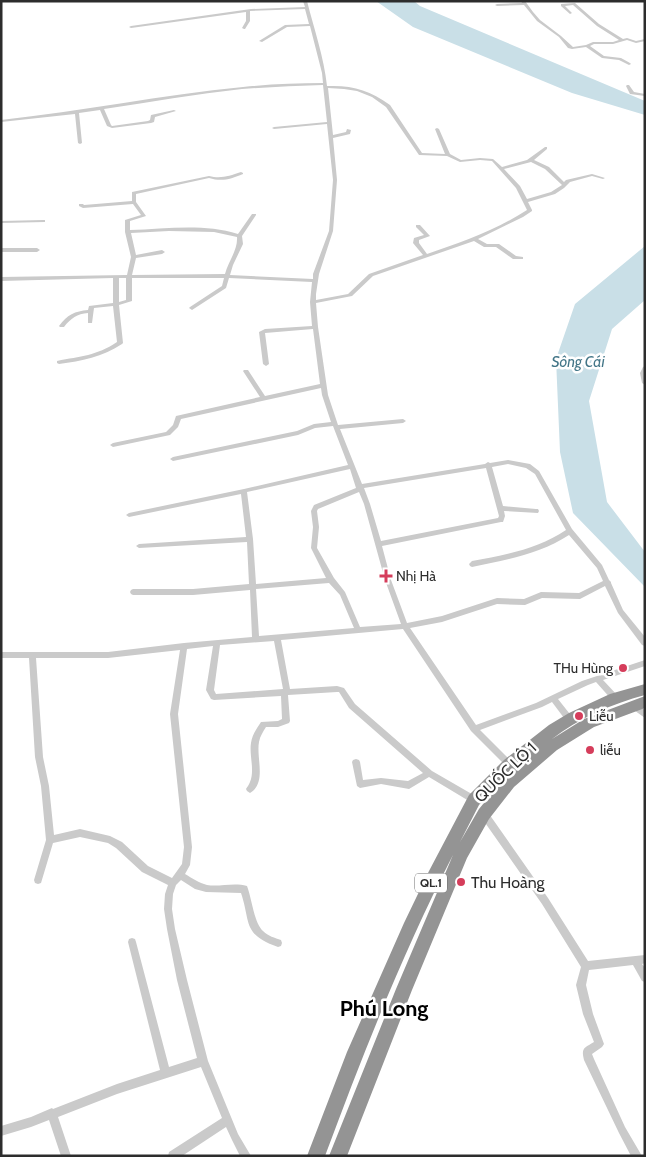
<svg xmlns="http://www.w3.org/2000/svg" width="646" height="1157" font-family="Cabin,sans-serif">
  <rect width="100%" height="100%" fill="#fff"/>
  <path fill="#c9dfe7" d="M376,1H414L420,6L645,101V115L572,93L413,27Z
    M645,246V300L612,329L589,401L607,502L645,552V587L573,513L560,452L556,359L575,304Z"/>
  <g fill="none" stroke-linecap="round" stroke-linejoin="round">
    <path fill="#cacaca" fill-rule="evenodd" d="M303,1H307C314,29 324,57 327,86C353,85 369,90 390,105L422,153L445,154L435,129L437,128L439,129L450,154L461,160L480,158L493,159L502,167L527,160L545,147H547V149L534,160L549,167L564,182L566,180L592,174L605,178L603,179L592,176L570,182L564,188L555,194L528,202L532,210V211L523,217L478,239L487,244H499L516,256L523,257V259H513L496,247H484L474,241L373,276L352,296L316,303L318,327L328,395L338,425L403,419L406,421L403,423L340,429L362,484L485,464L488,462L490,463L508,460L530,464L539,471L572,529L602,565L609,580L611,582V583L623,610L645,637V646L642,645L618,613L605,586L580,599L542,598L525,605L497,604L442,622L410,628L476,725L536,703L582,681L645,660V666L603,680L618,696L619,698L618,700L615,701L612,700L596,682L588,685L558,699L573,718L574,720L573,722L570,723L567,722L552,702L542,707L480,730L512,762L513,764L512,766L509,767L506,766L471,731L403,629L281,640L290,689L337,686L344,688L355,704L432,771L477,797L478,800L477,803L474,804L429,777L409,789L381,784L360,788L357,786L352,762L353,760L356,759L359,760L360,762L363,780L381,778L408,781L423,773L349,708L339,692H337L288,695L290,721L289,723L278,727H266C263,732 260,736 259,742C256,758 267,783 250,793L247,791L246,789C247,787 249,785 250,782C255,770 249,755 251,743C252,735 257,728 261,722L278,721L282,719L281,696L214,700L211,699L206,690L213,646L187,649L178,714L192,847L190,865L185,874C192,878 199,883 207,885C220,887 234,882 247,886C252,899 254,923 263,931C268,936 275,938 281,940L282,943L281,946L278,947C242,934 251,923 241,893L206,892L195,889L181,880L176,885L173,894L172,909L175,929L187,980L208,1061L238,1134L251,1156H240L232,1140L226,1127L182,1156H168L169,1152L222,1118L201,1067L117,1094L58,1117L71,1156H61L49,1120L31,1127L1,1136V1126L31,1117L52,1108L53,1109L117,1084L160,1070L128,942L129,939L132,938L135,939L136,942L169,1067L197,1058L177,980L167,929L164,909L165,894L168,885L142,872L116,848L108,843L80,837L53,843L41,883L38,884L35,883L34,880L46,840L41,786L35,757L29,658H1V652H108L184,643L252,637L250,590L193,595H133L131,594L130,592L131,590L133,589H193L249,584L247,542L139,548L136,546L139,544L246,537L241,494L129,517L126,515L129,513L244,489L348,465L333,426L315,428L298,435L173,461L170,459L173,457L297,431L314,424L331,422L322,395L321,388L181,419L178,427L170,435L113,447L110,445L113,443L166,432L173,425L176,416L260,397L243,371L244,370H248L265,396L320,384L313,329L265,333L269,364L266,366L263,364L259,332L265,329L312,326L310,302L312,282L229,278L226,288L192,310L189,308L190,307L222,286L224,278H132V301L119,305L123,343L122,344C102,357 82,361 59,364L57,363V361C81,356 96,356 117,342L113,306L94,308L92,323H88V313C77,314 71,318 64,327H60L59,326C67,315 75,311 88,310L89,306L113,303V278L1,281V277L127,275L131,257L125,232V220L141,215L133,204L83,208L79,206V204H83L84,205L132,201V192L209,176C221,179 229,176 241,172L243,173V174C231,179 222,182 209,178L136,194V202L146,216L130,221V230C166,229 203,223 238,234L252,214H256V215L242,236L243,244L233,265L230,275L313,279V274L329,231L333,180L327,124L274,129L272,128L274,127L327,122L323,85C296,86 269,87 242,89C196,94 150,102 104,109L111,125L112,126L148,121L150,120L151,115L174,110L176,111L155,117L154,122L151,123L112,128L107,126L100,110L79,113L82,143L80,144L78,143L75,114L1,122V120C82,111 162,95 243,87C270,84 296,83 323,83L322,73L310,26L287,27L262,42L259,41L285,25L309,24L305,9L250,11V21L245,29H244L242,28L246,21V12L131,28L129,27L131,26L251,9L305,7ZM328,88L344,89L357,91L372,97L386,107L419,155L447,156L460,162L480,160L492,161L516,188L527,210C496,230 462,242 427,254L419,243V240L430,236L420,225H416V227L424,235L414,238L413,243L423,255L369,274L348,294L316,300V294L319,274L333,231L337,180L333,138L350,134L351,130L347,129L346,132L333,135ZM531,162L545,169L562,185L551,192L527,199L520,186L504,169ZM169,231L214,232L237,237C238,250 228,262 225,274L132,275L136,258L162,254L165,252L162,250L136,255L131,233ZM119,278H126V300L119,302ZM508,464L526,468L535,474L566,530C538,549 505,555 472,561L469,564L470,566L472,567C505,560 540,554 569,535L597,568L603,581L579,593L541,592L524,599L497,598L442,616L407,623L391,580L382,546L501,522H503L505,516L504,511L538,513L539,511L538,509H536L503,506L492,467ZM486,468L499,516L498,518L381,541L370,504L364,488ZM350,469L356,488L314,505L311,511L313,527L311,548L326,578L256,584L253,539L247,492ZM359,492L364,504L385,580L401,624L360,627L345,592L334,578L317,548L319,527L317,511L318,509ZM329,583L340,595L354,628L259,636L256,589ZM274,641L283,689L216,694L214,690L220,645ZM180,650L170,714L184,847L182,864L172,878L148,866L122,842L110,836L80,829L54,835L49,786L43,757L36,658H108Z
      M521,1H525L533,12L540,20L561,36L573,47L586,45L593,42H613L619,40L597,26L573,5L565,6L572,13L570,14L561,6V4L575,3L599,24L623,39L627,38L636,41L645,39V41L636,43L627,40L613,44H594L590,46L604,56L621,58L630,63L631,64L629,65L619,60L602,58L586,47L572,49L568,48L559,37L537,21L524,5L497,6L495,5L497,4L522,3Z
      M627,85H629L634,92L645,94V96L630,94L626,86Z
      M43,220H45V222L1,223V221Z
      M1,248H37L40,250L37,252H1Z
      M645,366V385L642,383L640,373L643,367Z
      M634,703L645,710V718L631,708L630,706L631,704Z
      M484,810L487,811L548,898L588,961L645,955V963L642,964L645,968V982L642,981L633,965L589,970L586,985L593,1014L604,1044L602,1047L592,1054L594,1059L625,1127L642,1156H631L619,1133L584,1060C581,1048 584,1048 594,1042L583,1014L576,985L581,967L542,904L481,817L480,814L481,811Z"/>
    <path fill="#949494" fill-rule="evenodd" d="M645,684V695C612,704 579,718 552,739L584,719L645,696V708L594,727L557,750L514,787L489,819L467,858L412,990L347,1156H329L396,989L453,855C403,952 363,1054 325,1156H307L347,1052L404,923L429,871L469,795L504,760L549,725L569,713L610,694ZM501,782L479,809L460,842L479,805Z"/>
  </g>
  <g fill="#d53d5b" stroke="#fff" stroke-width="2">
    <path d="M383.5 568.5h5v5h5v5h-5v5h-5v-5h-5v-5h5z"/>
    <circle cx="623" cy="668" r="5"/>
    <circle cx="579" cy="716" r="5"/>
    <circle cx="590" cy="750" r="5"/>
    <circle cx="461" cy="882" r="5"/>
  </g>
  <g text-anchor="middle" stroke-width="5" stroke-linejoin="round" paint-order="stroke">
    <rect fill="#fff" stroke="#6c6c6c" stroke-width="1" x="415" y="873.5" width="32" height="19" rx="4"/>
    <g font-size="12" font-weight="bold" fill="#2d2d2d">
      <text x="431" y="887">QL.1</text>
    </g>
    <g font-size="14" fill="#2d2d2d" stroke="#fff" text-anchor="start">
      <text x="396" y="581">Nhị Hà</text>
      <text x="613" y="673" text-anchor="end">THu Hùng</text>
      <text x="589" y="721">Liễu</text>
      <text x="600" y="755">liễu</text>
    </g>
    <g font-size="15" font-style="italic" fill="#427587" stroke="#fff">
      <text x="578" y="367">Sông Cái</text>
    </g>
    <g font-size="16" fill="#2d2d2d" stroke="#fff">
      <text transform="translate(505 772) rotate(-44)" y="6">QUỐC LỘ 1</text>
    </g>
    <g font-size="16" fill="#2d2d2d" stroke="#fff" text-anchor="start">
      <text x="471" y="888">Thu Hoàng</text>
    </g>
    <g font-size="22" font-weight="bold" fill="#000" stroke="#fff">
      <text x="384" y="1016">Phú Long</text>
    </g>
  </g>
  <rect width="646" height="1157" fill="none" stroke="#2d2d2d" stroke-width="5"/>
</svg>
